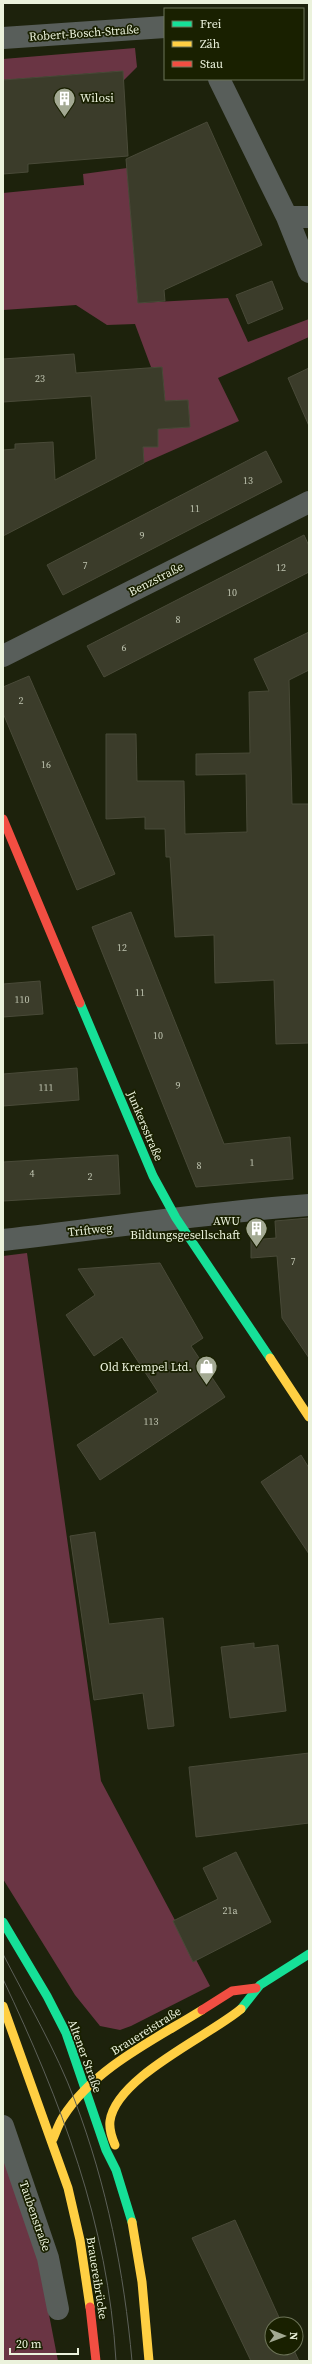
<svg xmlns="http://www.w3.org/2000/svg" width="312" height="2364" font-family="'Source Serif 4',serif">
  <rect width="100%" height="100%" fill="#1d220c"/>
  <path fill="#6a3544" d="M135,48L137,67L123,81L122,71L3,80V59Z
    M127,168L138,303L228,298L248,342L309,319V337L218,378L239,421L144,463L143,447L158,446V429L190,427L188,400L165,401L162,367H151L135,324L107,325L76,305L3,310V193L84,185L83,174Z
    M27,1253L101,1781L210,1986L131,2026L120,2030L100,2026L75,1995L3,1879V1256Z
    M3,2148L34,2237L58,2361H3Z"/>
  <path fill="#3b3c2a" stroke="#494a38" d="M123,71L128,156L28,164V172L3,174V80Z
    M207,122L262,245L164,290L165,301L138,303L126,159Z
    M272,281L283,309L248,324L236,295Z
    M74,354L76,373L162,367L165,401L188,400L190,427L158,429V447H143L144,463L3,536V450L15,449V444L53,442L55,480L96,459L91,396L3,402V359Z
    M309,368V426L288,378Z
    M266,451L282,482L63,595L47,565Z
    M304,535L309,546V572L104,677L87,646Z
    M309,632V670L289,680L292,804H309V1043L276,1044L274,980L215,983L214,935L175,937L170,857H166L165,829H145V817L106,819V734H136L137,781H184L185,834L247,832L246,774L196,775V754L250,753L249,692L269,691L254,659Z
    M29,676L115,874L77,890L3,713V687Z
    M131,912L224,1144L290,1137L293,1179L196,1187L92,927Z
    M40,981L43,1014L3,1017V984Z
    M77,1068L79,1100L3,1106V1074Z
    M118,1155L120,1194L3,1201V1162Z
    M309,1218V1358L282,1318L277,1256L251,1258V1240L276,1238L275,1221Z
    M160,1263L203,1338L191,1346L225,1397L100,1480L77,1445L158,1392L122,1337L94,1356L66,1315L95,1295L78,1269Z
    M301,1455L309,1468V1554L261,1482Z
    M95,1532L109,1624L163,1618L174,1726L148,1729L143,1693L94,1700L70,1536Z
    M254,1643V1648L278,1645L286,1711L230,1718L221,1647Z
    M309,1753V1823L196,1837L189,1767Z
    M236,1852L271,1922L193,1962L173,1921L218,1899L203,1868Z
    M235,2220L282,2324H272V2348H293L299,2361H251L192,2238Z"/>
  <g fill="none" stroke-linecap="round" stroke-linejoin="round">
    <path stroke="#585e5a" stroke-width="22" d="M3,38L165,27
      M219,79L287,217H309
      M287,217L309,272
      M3,656L309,502
      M3,1240C105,1229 207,1212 309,1205
      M3,2126L48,2258L58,2309"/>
    <path stroke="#16e098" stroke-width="9" d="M80,1003L153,1176L176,1218L270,1358
      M3,1922L47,1996L66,2033L106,2150L116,2170L132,2222
      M241,2009L260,1985L309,1954"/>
    <path stroke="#ffcf43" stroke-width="9" d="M270,1358L309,1417
      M3,2006L68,2188L80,2240L90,2307
      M53,2139C56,2132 59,2123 63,2117C94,2068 154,2040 202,2010
      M115,2145C112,2138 109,2129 110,2121C116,2077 209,2036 241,2009
      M132,2222L142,2282L149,2361"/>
    <path stroke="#f24e42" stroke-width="9" d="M3,819L80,1003
      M202,2010L232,1991L256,1988
      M90,2307L96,2361"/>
    <path stroke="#5c6058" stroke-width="1" d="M3,1954C28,2003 56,2050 75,2101C107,2186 124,2272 132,2361
      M3,1979C61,2102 108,2223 116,2361"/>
  </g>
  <defs>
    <symbol id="building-pin" viewBox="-11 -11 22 30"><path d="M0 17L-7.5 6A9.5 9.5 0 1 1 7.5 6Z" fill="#a3a993" stroke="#192000"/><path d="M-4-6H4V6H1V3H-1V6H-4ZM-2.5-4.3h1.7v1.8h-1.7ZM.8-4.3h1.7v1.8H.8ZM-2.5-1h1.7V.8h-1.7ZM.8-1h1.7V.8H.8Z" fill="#fff"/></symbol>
    <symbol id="shop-pin" viewBox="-11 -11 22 30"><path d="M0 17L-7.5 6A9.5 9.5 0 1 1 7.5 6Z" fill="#a3a993" stroke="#192000"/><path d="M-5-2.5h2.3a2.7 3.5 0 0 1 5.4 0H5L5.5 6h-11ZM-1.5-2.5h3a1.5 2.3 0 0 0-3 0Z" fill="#fff"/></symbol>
  </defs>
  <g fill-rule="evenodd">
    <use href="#building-pin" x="52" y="86" width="25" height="34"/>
    <use href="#building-pin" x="244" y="1216" width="25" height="34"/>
    <use href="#shop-pin" x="194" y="1354" width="25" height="34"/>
  </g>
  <g text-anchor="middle" stroke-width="3.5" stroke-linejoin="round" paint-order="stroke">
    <g font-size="10" fill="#bfc4b0">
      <text x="40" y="382">23</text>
      <text x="248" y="484">13</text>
      <text x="195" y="512">11</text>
      <text x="142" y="539">9</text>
      <text x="85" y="569">7</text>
      <text x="281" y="571">12</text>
      <text x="232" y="596">10</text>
      <text x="178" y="623">8</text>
      <text x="124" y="651">6</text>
      <text x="21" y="704">2</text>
      <text x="46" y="768">16</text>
      <text x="122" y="951">12</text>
      <text x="140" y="996">11</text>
      <text x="22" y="1003">110</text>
      <text x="158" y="1039">10</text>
      <text x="178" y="1089">9</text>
      <text x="46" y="1091">111</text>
      <text x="252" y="1166">1</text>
      <text x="199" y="1169">8</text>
      <text x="32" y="1177">4</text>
      <text x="90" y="1180">2</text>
      <text x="293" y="1265">7</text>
      <text x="151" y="1425">113</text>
      <text x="230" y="1914">21a</text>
    </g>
    <g font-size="12" fill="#ebf2dc" stroke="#192000">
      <text transform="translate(84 33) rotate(-4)" y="4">Robert-Bosch-Straße</text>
      <text transform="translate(156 579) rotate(-27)" y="4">Benzstraße</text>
      <text transform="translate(145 1126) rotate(67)" y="4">Junkersstraße</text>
      <text transform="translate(90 1230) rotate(-6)" y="4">Triftweg</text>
      <text transform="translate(146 2031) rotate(-32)" y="4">Brauereistraße</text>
      <text transform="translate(85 2056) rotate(70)" y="4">Altener Straße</text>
      <text transform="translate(35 2216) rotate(71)" y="4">Taubenstraße</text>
      <text transform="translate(97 2278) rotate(81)" y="4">Brauereibrücke</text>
    </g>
    <g font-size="12" fill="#ebf2dc" stroke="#192000" text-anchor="end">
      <text x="80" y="102" text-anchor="start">Wilosi</text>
      <text x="240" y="1225">AWU<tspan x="240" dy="14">Bildungsgesellschaft</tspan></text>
      <text x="192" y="1371">Old Krempel Ltd.</text>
    </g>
  </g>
  <rect width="312" height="2364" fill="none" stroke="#ebf2dc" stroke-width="8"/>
  <rect x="164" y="8" width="140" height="72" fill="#192000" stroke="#6d7458"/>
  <rect x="172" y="21" width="20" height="6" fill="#16e098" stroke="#6d7458"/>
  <text x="200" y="28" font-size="12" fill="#ebf2dc">Frei</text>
  <rect x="172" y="41" width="20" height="6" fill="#ffcf43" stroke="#6d7458"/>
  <text x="200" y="48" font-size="12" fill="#ebf2dc">Zäh</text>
  <rect x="172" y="61" width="20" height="6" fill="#f24e42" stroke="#6d7458"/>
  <text x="200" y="68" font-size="12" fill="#ebf2dc">Stau</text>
  <g transform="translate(284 2336) rotate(91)"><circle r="19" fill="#192000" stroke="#6d7458"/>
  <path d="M0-3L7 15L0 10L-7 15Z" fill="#a3a993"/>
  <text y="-6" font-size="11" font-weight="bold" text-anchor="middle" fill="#ebf2dc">N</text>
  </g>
  <path d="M10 2348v6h68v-6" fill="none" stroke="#ebf2dc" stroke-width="2"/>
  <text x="16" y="2348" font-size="12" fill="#ebf2dc" stroke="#192000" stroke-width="3" paint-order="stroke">20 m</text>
</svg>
